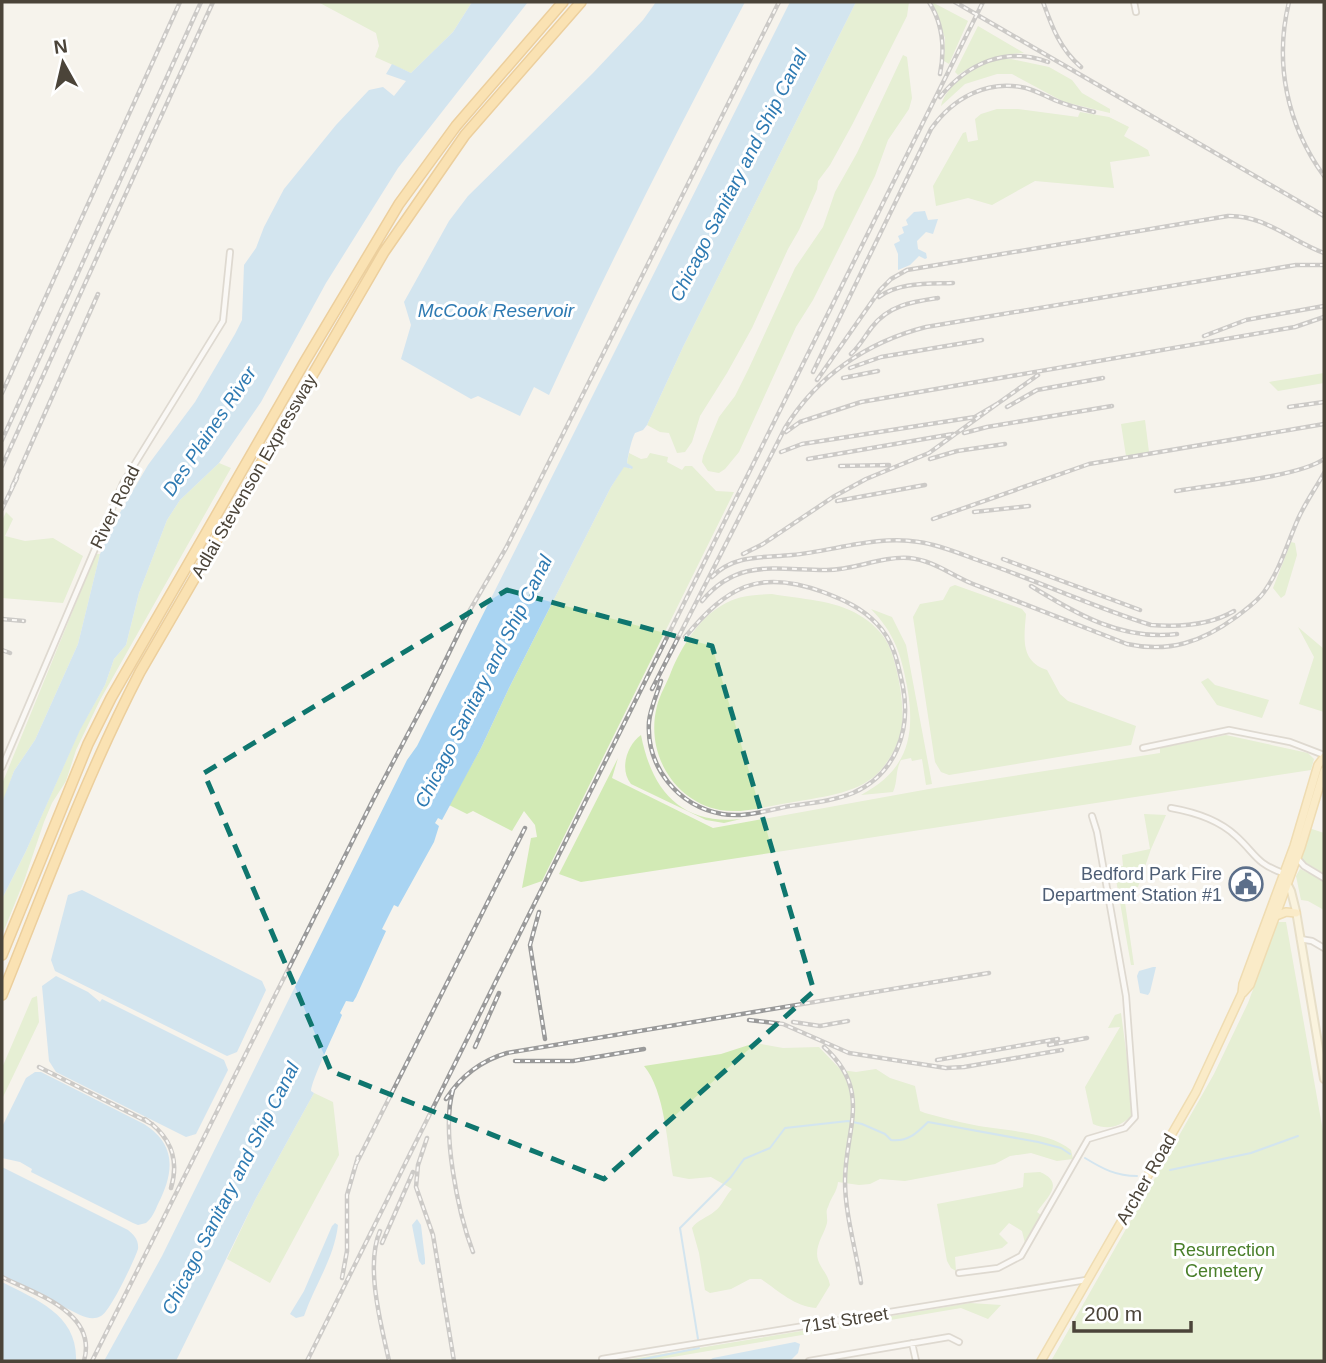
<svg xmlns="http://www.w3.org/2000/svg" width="1326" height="1363" font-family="Arial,sans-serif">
  <rect width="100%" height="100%" fill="#f6f3ec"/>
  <path fill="#d2eab5" d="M318,2H472L453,32L411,73L375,57L379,46L376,33Z
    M856,2H909L907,16L852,125L830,165L818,181L817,189L799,230L788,249L752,328L727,373L700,416L692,442L685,452L677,453L669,433L660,432L647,425L683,347Z
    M932,2L968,21L949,64L944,61L945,38Z
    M978,26L1024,53C998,54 980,61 958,75L955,72Z
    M903,55L907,57L912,98L909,109L888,140L875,176L813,300L796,327L739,452L725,469L719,473L708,471L702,462L703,456L719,417L735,396L749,368L795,268L823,227L835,192L857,153Z
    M996,59H1011L1049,67L1072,80L1082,93L1110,109V113L1064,102L1012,74H997L965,84L941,106C945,85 977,65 996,59Z
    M997,109H1018L1078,117L1080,112L1109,117L1129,127L1124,136L1148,150L1150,156L1110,162L1114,188L1035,181L992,205L968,198L936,206L933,186L963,133L966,132L968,142L978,140L975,119L981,114Z
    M1324,373V383L1278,391L1269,382Z
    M1145,420L1149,452L1126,456L1121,424Z
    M629,453L641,459L647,458L650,453L668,457L667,462L682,470L685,466H692L716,491L734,492L542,881L522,888L531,838L537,837L535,825L524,811L512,831L473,811L467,814L449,805L481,748L509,688L611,487L624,466L631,469L632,467L627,463Z
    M219,463L231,468L100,700L76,750L66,781L52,803L44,822L24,881L2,935V899L26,851L80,729L105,685L114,659L126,645L139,593L167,520L180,500Z
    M6,512L13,519L5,536L25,541L53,538L83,556L63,603L2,598V521Z
    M1291,542L1295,543L1297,555L1285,595L1281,598L1273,588Z
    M96,554H100L78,644L35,740L14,771L2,805V784Z
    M955,585L1022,609L1026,614C1024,638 1020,661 1047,670L1060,694L1068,701L1136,726L1131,745L949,775L941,772L935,762L913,617L920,604L943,600L950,587Z
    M772,594C800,599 835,600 859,615C871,622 882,632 888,644C898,665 906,710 901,732C897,747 888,763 878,773C856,795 818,797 788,803C767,806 742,814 720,810C673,801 645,752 657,706C660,694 667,683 671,672C682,646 700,616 726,603C741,595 756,595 772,594Z
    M871,609L892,617L906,645L932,784L926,785L922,759L912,761L911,758L901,760C895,771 898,781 893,792L861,795C908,770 916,735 907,686C901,653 894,633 871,609Z
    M1298,627L1324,649V712L1299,704L1314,657Z
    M1208,678L1215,685L1269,700L1262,718L1217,705L1201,682Z
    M641,735C652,791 681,825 741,819L724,823L706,820L631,784C619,769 627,745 641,735Z
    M1226,735L1308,753L1314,759L1311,770L581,882L559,874L618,758L612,778L713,828L929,789L1160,753V748Z
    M1144,814L1166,815L1151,849L1138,887L1123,889L1134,965H1131L1114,868L1123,866L1122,855L1150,849Z
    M1309,828L1324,833V874L1300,859Z
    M1300,869L1324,880V910L1308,901L1301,900L1296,876Z
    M1278,922H1286L1324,1137V1361H1051L1214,1074L1248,1003Z
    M37,996L39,1022L2,1099V1068L32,998Z
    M1121,1013L1133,1103L1132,1116C1120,1126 1109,1131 1093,1124L1085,1087L1120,1027L1108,1028L1115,1015Z
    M755,1043L783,1048L819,1047L841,1070L856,1072L876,1069L890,1078L915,1086L920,1111L925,1113C941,1117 958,1122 974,1125C1003,1131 1049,1131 1071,1150L1073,1159L1057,1161L1031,1153L1010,1156L995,1164L905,1181L880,1179L870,1184L859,1185L838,1182C837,1192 831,1197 828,1207C825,1212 828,1217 827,1223C824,1235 814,1246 818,1260C821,1269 828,1274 830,1285L816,1308C794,1306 779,1291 761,1279H750L731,1289L710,1293L705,1290L699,1253L692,1228C697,1220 707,1218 715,1211C722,1206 725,1196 732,1189L711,1177L689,1179L673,1176C667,1144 665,1091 644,1066L721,1054Z
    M314,1093L333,1102L339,1155L270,1283L227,1259L255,1200Z
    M1040,1172C1065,1183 1048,1196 1037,1212L1041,1215L1025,1243L1022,1231L1009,1223L999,1234L1008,1243L1002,1248L955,1257L956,1271L951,1268L947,1261L937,1204L1020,1188L1023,1187L1024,1173Z
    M970,1303L1001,1305L988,1319L961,1308L649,1361H620Z"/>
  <path fill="#a9d4f2" d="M472,2H528L398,168L326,283L261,402L219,463L180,500L167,520L139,593L126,645L114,659L105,685L80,730L26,851L2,899L3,800L14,771L35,740L78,644L100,554L118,516L148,465L195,402L235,334L242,320L244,265L256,248L264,227L284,189L336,125L369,90L383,87L394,96L406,81L386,74L392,64L411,73L453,32Z
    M656,2H745C677,131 610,262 549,395L534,387L520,416L478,396L471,399L401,359L411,325L404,302L449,221L468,196L593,73L643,20Z
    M790,2H856L683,347L647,425L643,430L635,433C632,438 628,455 627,463L633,467L632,469L624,467L611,487L509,688L481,748L442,820L438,818L435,823L439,826L434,842L398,907L394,905L382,929L386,931L356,997L353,1002L346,1001L340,1013L342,1015C336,1030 311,1081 311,1091L314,1093L255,1200L176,1361H104L162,1256L407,760L417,746Z
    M925,211L928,220L938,219L933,234L926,232L917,241L918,249L926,253L927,258L925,259L919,256L910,265L898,270V254L894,244L900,241L898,236L904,233L902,227L908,225L906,220L914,212Z
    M82,890L262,981L266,990L237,1052L227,1056L55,971L51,960L68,895Z
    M1153,967H1156L1150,992L1148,995L1140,993L1137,976L1139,971Z
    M56,976L88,992L100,1002L102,999L224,1060L228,1070L196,1134L186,1137L56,1072L49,1061L42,986Z
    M35,1072H41L144,1124C177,1145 174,1173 158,1204C155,1211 152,1218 146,1223L138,1225L133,1223L31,1172L32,1169L20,1162L2,1158V1127L26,1078Z
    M2,1167L128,1230C134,1235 139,1240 138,1249C135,1259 110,1312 101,1316C94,1320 87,1318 80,1315L2,1276Z
    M417,1219L421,1225L425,1259V1264L422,1265L419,1261L412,1225Z
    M335,1223L338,1225C334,1259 315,1284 304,1316L296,1318L290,1314L304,1291L332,1226Z
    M2,1282C37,1300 78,1315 76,1361H2Z
    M795,1342L800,1344L798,1353L790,1361H708L713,1358Z"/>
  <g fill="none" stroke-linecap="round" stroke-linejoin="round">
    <path stroke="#a9d4f2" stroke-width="2" d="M1085,1158C1103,1169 1116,1176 1137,1176
      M1170,1170L1251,1153L1298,1136
      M698,1339L680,1228L731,1177L744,1159L770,1148L785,1128L848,1121L862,1124L885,1134L891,1140C908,1142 917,1133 928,1122L1038,1142L1061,1148L1070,1154
      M634,1361L699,1348"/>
    <defs>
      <path id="street" d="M1134,2L1136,12
        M1143,748L1229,730L1290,742L1324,755
        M2,767L123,483L223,321L230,252
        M1171,808C1194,812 1219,820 1236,836C1256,854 1255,863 1283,873
        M1297,858L1304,866L1324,878
        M1300,939L1312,941L1324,948
        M959,1273L998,1268L1021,1256L1088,1139L1125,1128L1135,1117L1126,996L1097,832L1092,816
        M912,1343L916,1361
        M602,1359L1086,1280
        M809,1361L949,1337L959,1342"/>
      <path id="secondary" d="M1286,881L1291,891L1296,911L1324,1079"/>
      <path id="primary" d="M1276,916L1286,912L1296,913
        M1243,993L1250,985L1301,847L1324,771
        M1041,1361L1196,1092L1242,993L1243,984L1294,846L1318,765L1324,757"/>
      <path id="highway" d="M2,955L88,744L111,698L304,363L399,204L456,126L563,2
        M2,995C46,886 86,776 140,672L384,252L465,135L581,2"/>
    </defs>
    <use href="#street" stroke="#c2bbae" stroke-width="8"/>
    <use href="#secondary" stroke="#d6c79b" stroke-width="10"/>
    <use href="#primary" stroke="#e6c16a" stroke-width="10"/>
    <use href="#highway" stroke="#e0a43c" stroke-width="12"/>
    <use href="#street" stroke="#fff" stroke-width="4.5"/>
    <use href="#secondary" stroke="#fff3cd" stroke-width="6"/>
    <use href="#primary" stroke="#ffe39c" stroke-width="7"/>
    <use href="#highway" stroke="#ffcf6e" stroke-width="9"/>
    <defs>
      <path id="rail" d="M929,2C943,24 945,49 940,74
        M955,2L1324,216
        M1043,2C1052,27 1060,49 1081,67
        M1289,2C1274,63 1287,125 1324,176
        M940,97C968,63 1006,46 1048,62
        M879,297C899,282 929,284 953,283
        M1204,336L1246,320L1324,306
        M851,354C859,347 865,336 872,327C889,305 912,302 938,298
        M850,368L881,357L982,340
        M813,372L931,129C953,98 987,79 1026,88C1037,91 1047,97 1057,101C1069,106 1082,109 1094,112
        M843,378L878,371
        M817,380L880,290L891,279L907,270L1228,216C1265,215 1291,241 1324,253
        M2,393L180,2
        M1007,407L1037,390L1103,378
        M1289,407L1324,402
        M786,432L800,422L861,402L1295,327L1324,317
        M964,433L987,427L1112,406
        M2,440L201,2
        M781,452L802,444L975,417L997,404L1038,375
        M808,459L953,434
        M930,459L957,451L1005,444
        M2,466L213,2
        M840,466L889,465
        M12,487L98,294
        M1176,491C1210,485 1299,477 1324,459
        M837,501L925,485
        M2,509L17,478
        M974,512L1029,506
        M933,519L1089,464L1324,424
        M743,554L763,544L833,497L866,479L929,453L997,404
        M1003,559L1140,610
        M712,577C734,554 763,558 792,555C834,551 877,535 919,542C940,545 961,554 980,561C1038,581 1093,607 1151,625C1178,627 1209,626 1234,611
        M1031,586C1076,614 1123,641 1177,634
        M702,601C738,558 776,570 825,570C853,571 880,556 909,558C933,560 951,575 973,584C1024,604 1075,624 1127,644C1169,653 1202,642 1236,617C1246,609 1257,602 1264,592C1280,570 1287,544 1298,519C1305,503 1316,488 1324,473
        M2,619L24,621
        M2,650L10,653
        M661,681C657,694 650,709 649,722C646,767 678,806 722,814C744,818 768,810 790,806C811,803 833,801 853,793C896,774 911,730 903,687C898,664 894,641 877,624C862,608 844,600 823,592C758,568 727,587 685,637
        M652,689L785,428C817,376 867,342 926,327L1296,265H1324
        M539,912L530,945L545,1039
        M749,1020L783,1024L849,1053L946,1068L964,1067L1062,1050
        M793,1022L820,1026L848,1021
        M1049,1045L1087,1038
        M475,1047L499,993
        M824,1047C873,1091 845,1129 845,1181C845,1214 856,1250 861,1283
        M937,1060L1058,1039
        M515,1061H573L644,1049
        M39,1067L152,1124
        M453,1090C441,1130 458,1213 473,1252
        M446,1099C461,1076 480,1061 507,1053L989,973
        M145,1119C170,1136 180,1158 171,1188
        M427,1138L418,1165L416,1187L433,1235L454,1361
        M356,1164L525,828
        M380,1231C365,1266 381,1324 389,1361
        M382,1243L413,1172
        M2,1277C35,1294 98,1312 84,1361
        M342,1278L347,1251V1195L358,1157
        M92,1361L373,800L428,696L470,610L506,548L779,2
        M307,1361L983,2"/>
    </defs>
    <use href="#rail" stroke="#9a9a9a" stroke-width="4.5"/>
    <use href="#rail" stroke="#fff" stroke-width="2" stroke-dasharray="5" stroke-linecap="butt"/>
  </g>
  <path d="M0 0H1326V1363H0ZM507,590L712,646L814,991L604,1179L331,1071L204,773Z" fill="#f6f3ec" fill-opacity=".55" fill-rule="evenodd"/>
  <path fill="none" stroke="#0f766e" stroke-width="5" stroke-dasharray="14 9" stroke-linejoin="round" d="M507,590L712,646L814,991L604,1179L331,1071L204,773Z"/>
  <defs>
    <symbol id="civic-ring" viewBox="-11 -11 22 22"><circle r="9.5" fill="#fff" stroke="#5c6f8a" stroke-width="1.5"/><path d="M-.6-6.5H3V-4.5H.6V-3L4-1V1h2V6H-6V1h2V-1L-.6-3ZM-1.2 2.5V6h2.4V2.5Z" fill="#5c6f8a"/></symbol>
  </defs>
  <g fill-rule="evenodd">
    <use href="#civic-ring" x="1227" y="865" width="38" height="38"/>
  </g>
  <g text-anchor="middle" stroke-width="6" stroke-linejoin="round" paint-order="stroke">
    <g font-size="18" fill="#4b4439" stroke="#fff">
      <text transform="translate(254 476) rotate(-60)" y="6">Adlai Stevenson Expressway</text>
      <text transform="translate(115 507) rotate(-64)" y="6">River Road</text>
      <text transform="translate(1146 1179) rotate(-60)" y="6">Archer Road</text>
      <text transform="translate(845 1320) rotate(-9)" y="6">71st Street</text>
    </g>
    <g font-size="18" fill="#4e5e75" stroke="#fff" text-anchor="end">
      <text x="1222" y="880">Bedford Park Fire<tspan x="1222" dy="21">Department Station #1</tspan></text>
    </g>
    <g font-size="18" fill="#4a7f2a" stroke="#fff">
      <text x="1224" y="1256">Resurrection<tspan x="1224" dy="21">Cemetery</tspan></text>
    </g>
    <g font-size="19" font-style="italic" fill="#2e7ab2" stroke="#fff">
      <text transform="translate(738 175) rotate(-63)" y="7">Chicago Sanitary and Ship Canal</text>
      <text x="496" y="317">McCook Reservoir</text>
      <text transform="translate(209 431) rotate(-56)" y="7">Des Plaines River</text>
      <text transform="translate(483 681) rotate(-63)" y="7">Chicago Sanitary and Ship Canal</text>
      <text transform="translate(230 1188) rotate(-63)" y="7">Chicago Sanitary and Ship Canal</text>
    </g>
  </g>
  <rect width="1326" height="1363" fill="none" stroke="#4b4439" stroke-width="7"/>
  <g transform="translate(63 63) rotate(352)" stroke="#ffffff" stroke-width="5" paint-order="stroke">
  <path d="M0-5L12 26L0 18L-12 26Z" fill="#4b4439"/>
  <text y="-10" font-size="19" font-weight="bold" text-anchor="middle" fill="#4b4439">N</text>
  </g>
  <path d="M1074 1321v10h117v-10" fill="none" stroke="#4b4439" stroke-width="3.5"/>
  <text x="1084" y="1321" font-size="21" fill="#4b4439" stroke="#ffffff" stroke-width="5" paint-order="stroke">200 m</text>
</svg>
